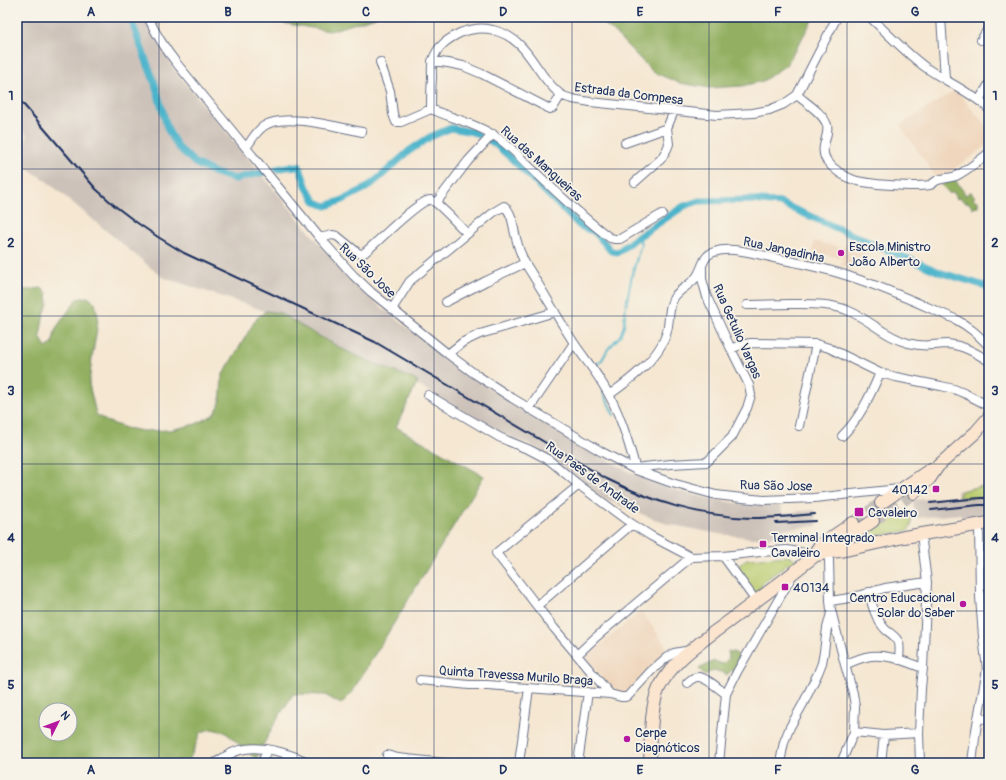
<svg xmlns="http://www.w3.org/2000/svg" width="1006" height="780" font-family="Pangolin,sans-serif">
  <rect width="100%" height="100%" fill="#f7f3e8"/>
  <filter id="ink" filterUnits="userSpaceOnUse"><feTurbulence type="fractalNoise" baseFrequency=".025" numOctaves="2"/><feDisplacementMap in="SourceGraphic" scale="8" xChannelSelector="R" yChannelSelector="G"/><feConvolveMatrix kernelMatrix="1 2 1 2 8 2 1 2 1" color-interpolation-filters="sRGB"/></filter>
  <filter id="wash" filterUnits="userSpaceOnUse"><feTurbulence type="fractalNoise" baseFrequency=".012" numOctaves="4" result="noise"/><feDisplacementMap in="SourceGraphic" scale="16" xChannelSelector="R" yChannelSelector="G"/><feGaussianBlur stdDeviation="0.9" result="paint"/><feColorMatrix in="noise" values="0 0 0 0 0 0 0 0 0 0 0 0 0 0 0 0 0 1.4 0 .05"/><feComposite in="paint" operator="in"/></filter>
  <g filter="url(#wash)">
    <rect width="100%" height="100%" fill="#f5e7d2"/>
    <path fill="#efd6bc" d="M956,90L989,129V144L938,180L900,125Z
      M814,241L845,248V244L854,246V251L869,254L866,264L852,260L850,268L840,265L843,258L812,252Z
      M641,611L665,644L666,656L625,692L614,694L586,657Z"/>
    <path fill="#cdc2b9" d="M17,17H156L172,67L342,271L356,287L467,375L602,457L630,472L671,489L711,499L749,505H781L782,513L815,510L817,526L783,529V531L768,538H748L746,537L719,534L667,524L601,498L584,486L530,444L512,439L425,389L345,356L257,308L162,277L49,183L24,166L27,135L17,122Z
      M989,484V515L961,517V514L915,518L913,500L958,497L957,491Z"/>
    <path fill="#bacc6f" stroke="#6a7e66" d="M989,486V498L958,497L961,491L977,487Z
      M911,516C911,523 913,527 907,531L850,540L878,520Z
      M788,556L794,558L796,560L795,563L792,564L790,562L762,583L761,591L756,594L754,593L737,572C739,565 741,562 747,559Z"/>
    <path fill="#93b062" stroke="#577060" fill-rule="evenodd" d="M254,17H376L330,31L264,20Z
      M594,17H814L796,49L786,65L763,81L742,86L710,88L679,83L653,72L613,31Z
      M955,179C958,186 964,190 966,196L970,191L975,197L973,199L978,201V206L973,208L968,202H964L960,198L957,199L955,194L952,192L950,194L941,185Z
      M17,288L27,290L41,288L47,293L48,303L43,319L40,336L46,348L52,344L56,328L77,299L88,297L95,303L98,316L97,329L92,358L89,384L96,414L106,421L126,428L143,431L170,430L196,424L213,415L219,406L221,393L222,376L256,319L266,311L280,313L310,331L350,353L371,362L418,381L396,427L484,476L350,695L341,704L325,695L293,694L272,728L256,759L225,732L211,729L201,732L188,763H17ZM46,710H70V734H46Z
      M728,651L736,653L742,660L735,673L732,670L727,675L721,672L713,670L705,675L699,669L714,661L723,664L729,658Z"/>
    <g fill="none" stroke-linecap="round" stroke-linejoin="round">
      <path stroke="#4cb4cb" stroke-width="2" d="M596,365L602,360L608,349L620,336L624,326L625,311L632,275L641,244L639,236
        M603,392L614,415"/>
      <path stroke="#4cb4cb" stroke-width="7" d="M130,17L155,84L168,130L178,147L195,163L215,173L235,179L264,172
        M489,140L494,143L513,160L580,226L595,232L611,251L618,252L632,241L684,206L699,201L752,200L780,203L873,244L942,273L989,287
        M277,169L286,167L299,166L307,188L316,202L326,206L343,200L366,188L380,177L409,151L430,137L451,128L473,132L478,135"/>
    </g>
  </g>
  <g filter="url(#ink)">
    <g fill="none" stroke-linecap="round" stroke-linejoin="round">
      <path stroke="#c9c2bb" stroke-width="12" stroke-dasharray="12 6" stroke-linecap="butt" d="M873,521L914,493
        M853,523L881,503"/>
      <defs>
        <path id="street" d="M148,17C156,35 166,50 178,65L320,238L353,275L371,292L448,354L475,374L512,398L602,452L636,470L672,483L716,495L742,498L764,500L814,498L899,489
          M870,17C888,34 905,52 925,67C946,82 970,91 989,109
          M941,17L945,79
          M981,40L989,27
          M432,61L448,63L463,66L482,74L550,109L553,108L561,95
          M380,62L390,91L393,114L396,122H401L431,109C451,118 474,123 493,135C509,144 521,159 534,171C558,194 583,218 610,238L615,239H620L662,214
          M797,95C806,103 823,113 827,125C830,137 818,147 827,161C833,169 844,177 854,180C871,185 891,185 909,186C916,186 924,186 930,185C933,184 935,181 938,180C944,178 950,178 956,176C968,170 978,161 989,153
          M979,100L989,84
          M431,109C431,99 431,88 432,78C432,72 431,65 433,60C437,46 448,39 460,33C471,29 482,27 493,30C530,39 534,74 560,94C568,100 581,100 590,102L717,115L753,113L769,110L784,104L797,95L837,17
          M625,143L667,128
          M246,148C251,141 256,131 264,126C284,112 338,127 362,132
          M635,182L661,159L667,149L669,144L667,128L674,111
          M436,203L468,161L493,134
          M320,238L332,235L337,236L358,253L361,254L364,253C375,245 420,198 431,200C438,202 460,227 467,233
          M446,302L486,281L525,263
          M747,305C761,305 775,304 790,304C810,304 831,303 849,311C870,320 886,337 908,343C916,345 924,346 932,345C937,345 942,344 947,344C963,345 976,353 989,361
          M392,309L410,281L494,212L504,206C513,213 513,228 516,238C518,247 521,255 525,263C542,289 557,317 574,343C583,357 594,369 602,383C619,409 628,440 636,470
          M731,349L740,345L751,343L816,344L829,348L880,373L896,377L941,386L954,389L966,394L989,406
          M448,354L463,342L480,334L555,312
          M428,395L499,437L508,441L530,450L549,460L579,485L632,524L651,536L691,557L723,556L760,552L787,550L804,553L812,558
          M609,395C630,380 661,357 667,331C670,320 668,305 675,296C681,288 691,285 697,276C703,267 703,255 714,252C732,246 756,254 774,258C799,263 826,268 851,277C886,288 920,304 955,319C970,327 977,334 989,346
          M529,409L574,343
          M799,426L816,344
          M842,436C860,418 870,396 880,373
          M635,468L671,464L707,462L732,437L747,408L751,395L749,385L731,349L707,297L702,279V268
          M579,485L496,553L554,628L610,694
          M823,549L827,552L829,560L830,601L831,610L845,665L853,693L855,707L854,732L841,763
          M723,556L756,601
          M869,592C872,606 876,620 886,630C890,633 895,636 898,641C901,645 899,654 899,660
          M830,601L850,598L885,588L927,582
          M537,606L632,524
          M577,655L595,638L691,557
          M845,665C853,661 862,657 871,656C889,654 906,662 923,668
          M420,680L469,685H487L610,694L621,697H625L628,696L651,671L666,658L674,653L691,650
          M687,683C690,680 694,677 698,677C706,677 719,689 726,694
          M978,718L989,719
          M854,732L884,735L919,733
          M387,755L398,758L444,763
          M215,763C223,758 231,752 240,750C261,744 291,754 310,763
          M262,763L267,749
          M519,763L529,688
          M578,763L588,692
          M719,763L726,694L737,672L792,576
          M780,763L784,742L790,727L803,704L818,673L822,663L824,652L827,628L831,613
          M881,763L884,735
          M920,763L919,733L921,688L923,668L927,582L921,534
          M972,763L976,730L987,669L983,637L980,597L979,524"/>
        <path id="secondary" d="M914,493L930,478L938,466L976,432L989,417
          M881,503L931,469
          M828,552L841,551L904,537L989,523
          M816,555V551L820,545L853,523
          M650,763C651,741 650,707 659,688C671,664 693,648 714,632C727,623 740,613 753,603C774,588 795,571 816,555L822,554L827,552L873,521"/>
      </defs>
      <use href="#street" stroke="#676f87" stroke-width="10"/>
      <use href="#secondary" stroke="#676f87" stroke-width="14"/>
      <use href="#street" stroke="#fff" stroke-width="8"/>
      <use href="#secondary" stroke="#fbe5cf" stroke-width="12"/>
      <path stroke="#1b2f5e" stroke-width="2" d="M17,97L96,189L115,206L136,222L158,237L184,253L375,342L607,479C653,502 698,516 751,518C772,518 794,516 815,514
        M930,503L980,498H989
        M931,510L979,505H989
        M776,523L816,521"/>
    </g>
  </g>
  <path fill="none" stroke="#1b2f5e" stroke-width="1" stroke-opacity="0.55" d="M159,17V763M297,17V763M434,17V763M572,17V763M709,17V763M847,17V763M17,169H989M17,316H989M17,464H989M17,611H989"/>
  <g fill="#b5179e" stroke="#f7f3e8" stroke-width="1.5">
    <circle cx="841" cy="253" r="4"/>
    <rect x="932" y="485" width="8" height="8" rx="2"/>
    <rect x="854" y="507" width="10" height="10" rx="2"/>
    <rect x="759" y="540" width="8" height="8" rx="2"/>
    <rect x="781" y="583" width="8" height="8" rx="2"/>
    <circle cx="963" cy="604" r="4"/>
    <circle cx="627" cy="739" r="4"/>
  </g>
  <g text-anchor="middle" stroke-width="3.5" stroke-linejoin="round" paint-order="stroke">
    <g font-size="13" fill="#1b2f5e" stroke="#f7f3e8">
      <text transform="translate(629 93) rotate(7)" y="5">Estrada da Compesa</text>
      <text transform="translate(542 163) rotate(42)" y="5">Rua das Mangueiras</text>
      <text transform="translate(784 249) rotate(12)" y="5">Rua Jangadinha</text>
      <text transform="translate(368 270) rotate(44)" y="5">Rua São Jose</text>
      <text transform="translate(738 331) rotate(66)" y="5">Rua Getulio Vargas</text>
      <text transform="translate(593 477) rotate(36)" y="5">Rua Paes de Andrade</text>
      <text transform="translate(776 485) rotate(1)" y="5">Rua São Jose</text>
      <text transform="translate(516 675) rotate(4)" y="5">Quinta Travessa Murilo Braga</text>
    </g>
    <g font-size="13" fill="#1b2f5e" stroke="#f7f3e8" text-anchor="start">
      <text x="849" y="251">Escola Ministro<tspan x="849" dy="15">João Alberto</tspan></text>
      <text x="928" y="494" text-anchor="end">40142</text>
      <text x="868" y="517">Cavaleiro</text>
      <text x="771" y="542">Terminal Integrado<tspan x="771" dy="15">Cavaleiro</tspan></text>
      <text x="793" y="592">40134</text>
      <text x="955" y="602" text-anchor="end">Centro Educacional<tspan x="955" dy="15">Solar do Saber</tspan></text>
      <text x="635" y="737">Cerpe<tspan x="635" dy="15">Diagnóticos</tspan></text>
    </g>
  </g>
  <rect width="1006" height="780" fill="none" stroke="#f7f3e8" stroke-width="44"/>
  <g transform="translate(58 722) rotate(48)"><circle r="19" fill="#f7f3e8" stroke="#9fa5b1"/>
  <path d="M0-3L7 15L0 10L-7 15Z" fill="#b5179e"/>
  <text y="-6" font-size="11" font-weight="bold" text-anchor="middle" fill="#1b2f5e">N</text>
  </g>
  <rect x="22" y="22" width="962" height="736" fill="none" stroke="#1b2f5e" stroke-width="1.5"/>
  <g font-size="13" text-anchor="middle" font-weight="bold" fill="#1b2f5e">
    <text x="91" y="16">A</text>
    <text x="228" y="16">B</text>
    <text x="366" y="16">C</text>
    <text x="503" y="16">D</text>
    <text x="640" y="16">E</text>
    <text x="778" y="16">F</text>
    <text x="915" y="16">G</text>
    <text x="11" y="100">1</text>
    <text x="995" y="100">1</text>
    <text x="11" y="247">2</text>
    <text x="995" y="247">2</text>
    <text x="11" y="395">3</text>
    <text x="995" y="395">3</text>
    <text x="11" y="542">4</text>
    <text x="995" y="542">4</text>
    <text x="11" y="689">5</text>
    <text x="995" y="689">5</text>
    <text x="91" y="774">A</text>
    <text x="228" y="774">B</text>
    <text x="366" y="774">C</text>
    <text x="503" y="774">D</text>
    <text x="640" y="774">E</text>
    <text x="778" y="774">F</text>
    <text x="915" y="774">G</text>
  </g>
</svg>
